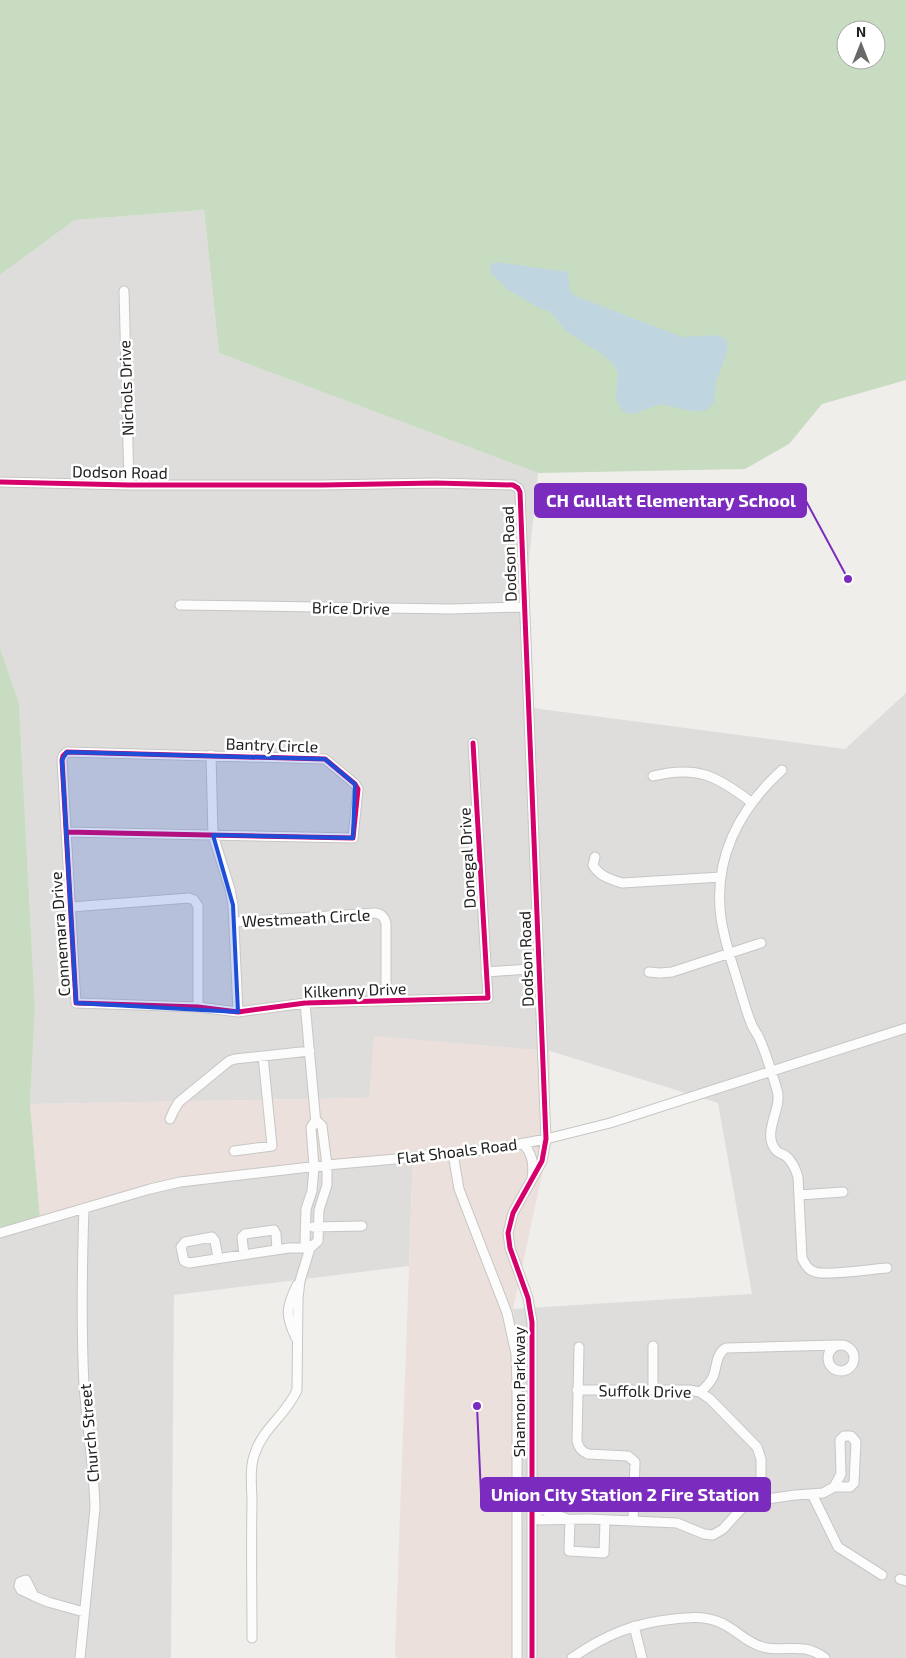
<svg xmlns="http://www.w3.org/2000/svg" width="906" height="1658" font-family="'Exo 2',sans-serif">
  <rect width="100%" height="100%" fill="#efeeea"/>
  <path fill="#dedddb" d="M204,210L219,353L538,473L524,607L525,707L845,749L906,693V1658H519L523,1491L513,1309L752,1294L718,1103L550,1051L374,1037L370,1098L30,1104L35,1009L19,703L0,648V275L75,220Z
    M413,1156L409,1266L174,1295L171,1658H0V1232L179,1180Z"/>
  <path fill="#ece0dc" d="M374,1036L550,1051V1137L513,1309L523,1491L519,1658H397L395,1653L413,1156L179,1180L40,1219L30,1104L369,1098Z"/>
  <path fill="#c8dcc1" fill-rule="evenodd" d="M0,0H906V380L822,404L789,444L745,469L538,473L219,353L204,210L75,220L0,275ZM846,30H876V60H846Z
    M0,648L19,703L35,1009L30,1104L40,1219L0,1232Z"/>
  <path fill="#bfd6e0" d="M495,262L568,272L570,290L573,294L578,297L682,337L716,335L724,338L728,343L725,358L716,382L714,403L705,411H691L660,404L634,414L623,412L616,400L618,372L613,364L602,354L567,332L551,312L537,307L507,289L491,273L490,267Z"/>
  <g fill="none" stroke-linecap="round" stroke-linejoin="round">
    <defs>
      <path id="minor" d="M124,291L129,485
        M0,482L129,485H323L436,483L513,485L518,488L520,492L546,1139L542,1161L513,1213L508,1233L510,1248L528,1298L532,1322V1658
        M180,605L451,609L523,607
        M211,755L213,835L230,889L233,905L238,1012
        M782,770C739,809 713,859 721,918C724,938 730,957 736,976C741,992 745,1008 751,1023C753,1029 758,1034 760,1040C767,1056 772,1073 777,1090C783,1108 762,1131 775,1149C777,1153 784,1154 787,1157C793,1163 796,1170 798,1177L802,1258C805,1264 808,1270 815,1272C827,1276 872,1269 887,1268
        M653,776C697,765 717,776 751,802
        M66,832L353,838L358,789L355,784L325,759L67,752L63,756L62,760C66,841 72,922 76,1003L198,1007L238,1012L305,1003L488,998L473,743
        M595,857L593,865C599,876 610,879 622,883L721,877
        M71,907L189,898L194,900L198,906V1007
        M234,922L375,913C382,914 384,917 386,923V1001
        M486,972L530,969
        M649,972L660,973L672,972L761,943
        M305,1003L316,1124
        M170,1119L174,1110L179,1102L229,1061L235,1059L310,1051
        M316,1120L322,1126L327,1165V1185L319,1210L318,1241L310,1248L305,1242L306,1209L312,1191L314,1167L311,1127Z
        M522,1143C533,1153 534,1165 532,1179
        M234,1151L272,1146L263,1056
        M453,1154L459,1189L507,1313L516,1354L517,1382V1658
        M799,1195L843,1192
        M313,1227L362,1226
        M0,1233L150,1189L180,1182L327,1165L453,1154L499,1148L546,1139L610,1123L906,1028
        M244,1255L242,1237L245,1234L274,1230L276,1234L277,1250
        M218,1258L215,1241L212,1237L185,1242L181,1247L184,1261L189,1263L289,1248H310L300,1281L298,1298L297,1390C287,1414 263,1428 255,1453C249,1468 252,1488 252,1503C251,1548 252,1593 252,1638
        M296,1338C285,1315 286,1308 297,1285
        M828 1358a13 13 0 1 1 26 0a13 13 0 1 1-26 0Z
        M653,1346V1390
        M579,1347L577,1441C579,1448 581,1451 588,1454L628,1456L635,1462L633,1521
        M577,1390H689L700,1392L710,1399L757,1447L761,1459V1484L765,1499
        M700,1392C705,1388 710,1383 713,1377C717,1367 716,1353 726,1348L836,1345
        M844,1436H851L856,1442L854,1483L850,1487H834L841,1474L840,1440Z
        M812,1494L838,1547L882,1575
        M570,1520L541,1509L536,1514L539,1520L588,1519L677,1523L704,1534L713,1535L723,1529L743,1507L753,1501L795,1495L823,1493L834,1487
        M570,1520L569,1551L604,1553L605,1520
        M900,1579L906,1581
        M34,1596L21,1590L19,1586L20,1582L26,1580L34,1596L48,1602L84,1612
        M634,1626L642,1658
        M80,1658L95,1508C94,1467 87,1426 84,1385C81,1326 82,1267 84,1208
        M572,1658C605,1635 634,1623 674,1619C690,1617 705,1616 719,1622C735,1628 746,1643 763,1647C786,1653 802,1641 825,1658"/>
    </defs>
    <use href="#minor" stroke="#c6c6c4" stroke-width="11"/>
    <use href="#minor" stroke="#fdfcfc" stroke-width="9"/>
    <defs>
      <path id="cycleway" d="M0,482L129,485H323L436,483L513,485L518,488L520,492L546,1139L542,1161L513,1213L508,1233L510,1248L528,1298L532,1322V1658
        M66,832L353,838L358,789L355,784L325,759L67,752L63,756L62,760C66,841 72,922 76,1003L198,1007L238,1012L305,1003L488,998L473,743"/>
    </defs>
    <use href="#cycleway" stroke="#fff" stroke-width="8"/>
    <use href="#cycleway" stroke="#d6006c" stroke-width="5"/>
  </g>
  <path fill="#1d4ed8" fill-opacity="0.2" stroke="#1d4ed8" stroke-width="4" stroke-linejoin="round" d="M67,752L325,759L355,784L353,838L213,835L233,905L238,1012L76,1003L62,760Z"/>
  <g text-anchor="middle" stroke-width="5" stroke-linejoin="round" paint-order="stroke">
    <g font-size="16" fill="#212121" stroke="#fff">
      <text transform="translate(126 388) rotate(-92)" y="6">Nichols Drive</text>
      <text transform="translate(120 472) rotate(1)" y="6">Dodson Road</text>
      <text transform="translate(509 554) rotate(-92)" y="6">Dodson Road</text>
      <text transform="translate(351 608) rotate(1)" y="6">Brice Drive</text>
      <text transform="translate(272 745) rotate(2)" y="6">Bantry Circle</text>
      <text transform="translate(467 858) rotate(-93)" y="6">Donegal Drive</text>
      <text transform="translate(306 918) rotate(-3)" y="6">Westmeath Circle</text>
      <text transform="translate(60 934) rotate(-94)" y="6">Connemara Drive</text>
      <text transform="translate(526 959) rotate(-92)" y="6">Dodson Road</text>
      <text transform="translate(355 990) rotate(-2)" y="6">Kilkenny Drive</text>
      <text transform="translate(457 1151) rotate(-7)" y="6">Flat Shoals Road</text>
      <text transform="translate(645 1391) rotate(1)" y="6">Suffolk Drive</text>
      <text transform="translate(519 1392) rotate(-90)" y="6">Shannon Parkway</text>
      <text transform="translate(89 1433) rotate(-95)" y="6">Church Street</text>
    </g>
  </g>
  <path fill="none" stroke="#7b2cbf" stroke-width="2" d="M848 579L806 501M477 1406L481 1494"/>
  <g fill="#7b2cbf" stroke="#fff" stroke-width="2">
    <circle cx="848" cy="579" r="5"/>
    <circle cx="477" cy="1406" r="5"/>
  </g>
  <g fill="#7b2cbf" stroke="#7b2cbf" stroke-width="2">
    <rect x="535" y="484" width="271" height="33" rx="5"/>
    <rect x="481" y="1478" width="289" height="33" rx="5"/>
  </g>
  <g font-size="18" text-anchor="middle" font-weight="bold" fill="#fff">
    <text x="671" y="507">CH Gullatt Elementary School</text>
    <text x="625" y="1501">Union City Station 2 Fire Station</text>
  </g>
  <g transform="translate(861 45)"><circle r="24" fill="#ffffff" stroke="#a6a6a6"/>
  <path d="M0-4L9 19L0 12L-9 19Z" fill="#696967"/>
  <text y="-8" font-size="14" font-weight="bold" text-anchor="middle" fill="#212121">N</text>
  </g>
</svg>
